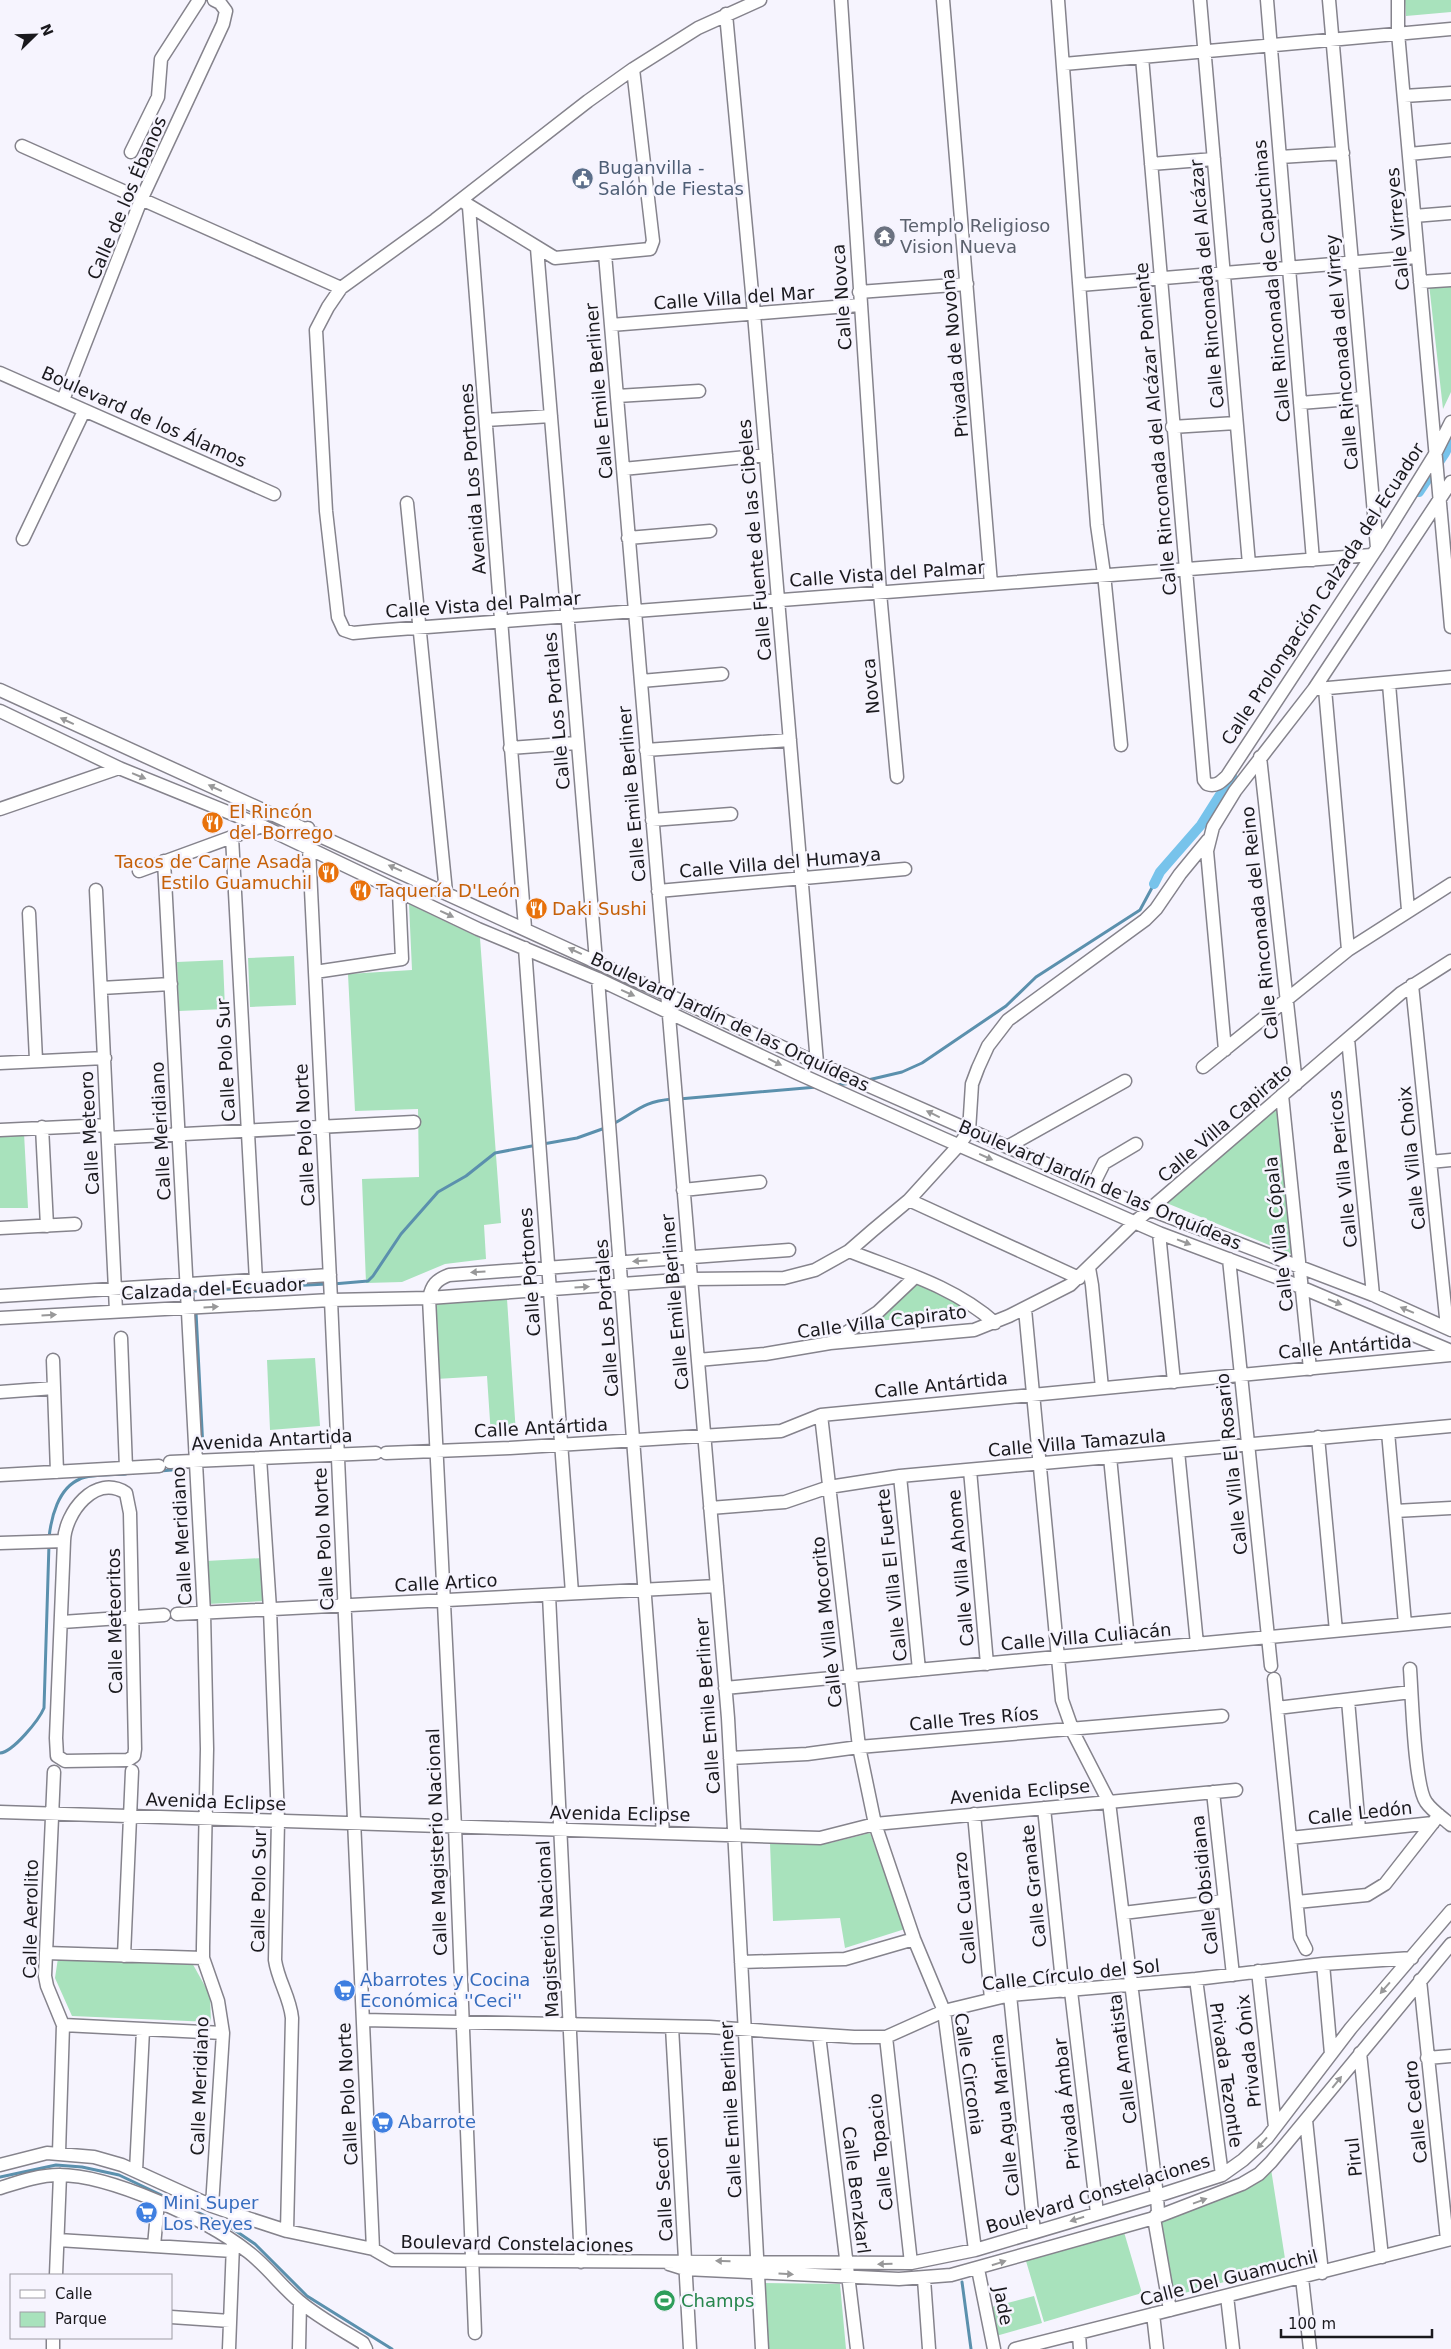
<svg xmlns="http://www.w3.org/2000/svg" width="1451" height="2349" font-family="'DejaVu Sans',sans-serif">
  <rect width="100%" height="100%" fill="#f6f4fe"/>
  <path fill="#a8e2bc" d="M1405,0H1451V12L1406,16Z
    M1451,282V392L1443,409L1429,284Z
    M409,904L480,938L501,1223L484,1225L486,1259L445,1264L402,1282L366,1283L362,1179L419,1177L418,1109L355,1111L348,974L412,970Z
    M294,956L296,1005L250,1007L248,958Z
    M223,960L225,1009L179,1011L177,962Z
    M1279,1101L1293,1255L1164,1202Z
    M24,1133L28,1208H0V1134Z
    M920,1272L979,1311L857,1323Z
    M507,1299L516,1434L491,1436L487,1376L436,1379L434,1301Z
    M315,1358L320,1426L270,1430L267,1360Z
    M263,1558L266,1601L208,1604L206,1561Z
    M870,1833L905,1929L845,1948L840,1918L773,1921L770,1843H830Z
    M58,1958L191,1961L210,1995L211,2022L72,2016L55,1978Z
    M1271,2169L1286,2265L1170,2297L1161,2215Z
    M1124,2232L1142,2293L1044,2322L1026,2261Z
    M763,2283L840,2284L846,2349H766Z
    M1034,2296L1042,2323L996,2336L988,2308Z"/>
  <g fill="none" stroke-linecap="round" stroke-linejoin="round">
    <path stroke="#5b90ad" stroke-width="3" d="M868,1080L902,1072L922,1063L1006,1006L1036,977L1140,910L1154,884
      M836,1085L852,1083
      M679,1099L817,1087
      M613,1124C638,1111 641,1102 672,1099
      M543,1144L577,1138L605,1128
      M333,1284L368,1281L373,1276L401,1234L438,1192L466,1176L495,1153L537,1145
      M195,1291L327,1284
      M196,1312L203,1449
      M160,1471L184,1469
      M49,1538C51,1518 58,1488 80,1479C90,1474 114,1475 126,1474
      M0,1753C13,1752 39,1720 44,1708L49,1544
      M0,2177L56,2165L82,2167L119,2175L233,2229L255,2244L307,2296L392,2349
      M962,2282L971,2349"/>
    <path stroke="#77c3eb" stroke-width="10" d="M1419,492L1445,453L1451,440
      M1154,884L1160,872L1201,825L1232,776"/>
    <defs>
      <path id="minor" d="M841,0L880,593L897,777
        M943,0L991,584
        M1058,0L1097,525L1104,574L1121,745
        M1200,0L1249,564
        M1267,0L1313,560
        M1329,0L1377,548
        M1398,0V33L1451,627
        M726,14L754,314L817,1063
        M1142,57L1204,780L1207,784C1216,787 1221,782 1227,776L1377,548L1434,456L1451,422
        M1064,64L1451,29
        M633,69L588,101L435,220L341,288L328,307L316,330L326,511L338,617L344,630L353,633L374,631L1372,555
        M1404,96L1451,93
        M22,146L341,288
        M131,152L158,97L161,59L199,0
        M1409,154L1451,150
        M1280,157L1343,153
        M1151,164L1214,159
        M465,203L555,258L650,249L653,241L633,69L698,28L760,0
        M469,207L525,928
        M1414,216L1451,213
        M537,248L596,961
        M605,254L728,1718L762,2349
        M1420,282L1451,280
        M1080,285L1417,257
        M859,292L967,284
        M611,325L860,305
        M0,373L274,494
        M617,396L699,391
        M63,400L141,200L223,24L226,11L220,3L214,0
        M1300,403L1363,398
        M486,420L551,416
        M1172,427L1236,423
        M623,469L766,455
        M407,503L446,892
        M628,538L710,531
        M23,539L84,411
        M641,681L722,674
        M1389,684L1408,910
        M1317,689L1451,677
        M1325,689L1348,950
        M0,690L817,1063L1151,1210L1373,1295L1451,1330
        M0,711L119,768L262,826L478,929L598,979L797,1073L942,1138L1159,1233L1284,1280L1451,1351
        M510,748L577,743
        M646,750L790,740
        M1260,757L1296,1084
        M0,809L119,768
        M652,820L731,814
        M308,828L331,1300L373,2249
        M232,837L256,1281
        M164,861L204,1613L207,1749L203,1947V1958L218,2001L223,2033L212,2206
        M139,871L262,826
        M96,890L116,1311
        M658,891L905,869
        M29,913L36,1060
        M525,948L572,1593
        M315,972L402,959L399,892
        M598,979L663,1833
        M1412,985L1447,1327
        M101,988L171,984
        M1348,1039L1373,1295
        M1225,1050L1207,851L1213,827L1235,791L1314,689L1451,482
        M0,1063L105,1058
        M1203,1067L1348,950L1451,884
        M1282,1095L1310,1369
        M42,1127L47,1226
        M0,1130L107,1125
        M108,1138L414,1122
        M1007,1147L1125,1081
        M1430,1162L1451,1160
        M1093,1185L1104,1163L1136,1144
        M683,1190L760,1182
        M909,1200L1079,1278
        M0,1228L75,1224
        M1159,1233L1174,1382
        M849,1251C899,1271 954,1286 995,1323
        M1229,1259L1271,1666
        M1089,1268L1092,1285L1102,1388
        M0,1296L330,1275
        M1025,1309L1062,1700L1074,1734L1109,1802L1157,2196L1158,2212L1154,2218L1170,2310
        M0,1318L331,1300L429,1298L691,1279L784,1278L815,1270L849,1251L872,1231L909,1200L959,1145L969,1131L972,1084L978,1068L988,1046L1008,1020L1145,920L1156,909L1180,874L1208,840
        M121,1338L126,1468
        M835,1340L878,1312L915,1277
        M53,1360L57,1472
        M698,1360L765,1354L830,1343L974,1330L1009,1316L1070,1285L1135,1222L1401,993L1451,961
        M0,1392L54,1388
        M821,1415L859,1747L875,1824L914,1939L944,2011L975,2250
        M1388,1432L1405,1624
        M1318,1437L1336,1631
        M1178,1451L1197,1644
        M386,1453L510,1448L781,1431L821,1415L1451,1355
        M1110,1457L1129,1650
        M260,1458L270,1609L278,1821L275,1960C278,1981 290,1997 292,2018L287,2231
        M170,1462L376,1453
        M970,1470L987,1664
        M0,1475L159,1466
        M900,1476L919,1670
        M710,1508L785,1502L829,1487L900,1476L1451,1426
        M1395,1511L1451,1508
        M0,1543L64,1541C65,1513 95,1473 126,1493L130,1513L135,1749L134,1756L128,1760L65,1761L57,1756L56,1738L64,1541
        M549,1595L581,2262
        M177,1614L717,1586
        M62,1622L164,1615
        M1410,1669C1412,1694 1414,1785 1426,1802C1432,1811 1443,1818 1451,1825
        M1274,1679L1300,1937L1306,1949
        M725,1688L1451,1620
        M1348,1700L1359,1829
        M1277,1708L1411,1692
        M730,1758L807,1754L859,1747L1222,1716
        M54,1772L45,1976L47,1986L63,2025L59,2153
        M1213,1792L1233,1975
        M1044,1808L1063,1991
        M0,1812L820,1838L875,1824L1236,1790
        M974,1814L991,1999
        M1290,1838L1433,1823
        M1297,1902L1367,1895L1385,1884L1439,1815
        M1123,1913L1223,1901
        M46,1953L203,1958
        M124,1956L132,1771
        M741,1962L845,1959L914,1939
        M1323,1964L1331,2054
        M1258,1971L1275,2127
        M1196,1979L1222,2175
        M1420,1980L1447,2240
        M1071,1991L1097,2213
        M1010,1995L1034,2232
        M363,2020L709,2027L854,2037H886L944,2011L1010,1995L1196,1979L1323,1964L1412,1958
        M63,2025L223,2033
        M672,2027L690,2349
        M819,2035L857,2349
        M886,2037L911,2263
        M1360,2053L1382,2257
        M1427,2058L1451,2056
        M1306,2120L1322,2273
        M0,2165L47,2153L94,2157L122,2165L212,2206L241,2216L287,2231L373,2249L392,2260L911,2263L975,2250L1157,2196L1222,2175L1243,2160L1267,2138L1351,2028L1451,1911
        M136,2171L143,2030
        M0,2188C19,2182 39,2175 59,2175C111,2175 206,2219 247,2251C266,2265 281,2286 299,2301C318,2317 342,2330 363,2343L366,2349
        M58,2240L233,2251
        M154,2246L158,2202
        M669,2264L685,2269L899,2279L951,2275L1154,2218L1242,2184L1259,2174L1271,2162L1451,1944
        M978,2269L994,2349
        M56,2275L60,2175
        M1302,2278L1310,2349
        M924,2279L929,2349
        M1227,2296L1233,2349
        M1153,2314L1157,2349
        M171,2317L230,2321
        M475,2333L455,1827L429,1298C432,1285 436,1280 449,1275L789,1250
        M1079,2334L1080,2349
        M53,2349V2338
        M229,2349L233,2244
        M299,2349L300,2303
        M1015,2349L1451,2239"/>
    </defs>
    <use href="#minor" stroke="#85838c" stroke-width="15"/>
    <use href="#minor" stroke="#fff" stroke-width="12"/>
  </g>
  <defs><path id="oneway-solid" d="M-6-.8H1V-3.2L6.5 0L1 3.2V.8H-6Z" transform="scale(1.25)"/></defs>
  <g fill="#989899">
    <use href="#oneway-solid" transform="translate(67 721) rotate(-155)"/>
    <use href="#oneway-solid" transform="translate(139 776) rotate(22)"/>
    <use href="#oneway-solid" transform="translate(215 788) rotate(-155)"/>
    <use href="#oneway-solid" transform="translate(395 868) rotate(-156)"/>
    <use href="#oneway-solid" transform="translate(447 914) rotate(25)"/>
    <use href="#oneway-solid" transform="translate(575 951) rotate(-155)"/>
    <use href="#oneway-solid" transform="translate(628 993) rotate(24)"/>
    <use href="#oneway-solid" transform="translate(775 1062) rotate(26)"/>
    <use href="#oneway-solid" transform="translate(933 1114) rotate(-154)"/>
    <use href="#oneway-solid" transform="translate(986 1157) rotate(24)"/>
    <use href="#oneway-solid" transform="translate(1184 1242) rotate(21)"/>
    <use href="#oneway-solid" transform="translate(640 1261) rotate(176)"/>
    <use href="#oneway-solid" transform="translate(478 1272) rotate(176)"/>
    <use href="#oneway-solid" transform="translate(582 1287) rotate(-4)"/>
    <use href="#oneway-solid" transform="translate(1335 1302) rotate(22)"/>
    <use href="#oneway-solid" transform="translate(211 1307) rotate(-3)"/>
    <use href="#oneway-solid" transform="translate(1407 1310) rotate(-157)"/>
    <use href="#oneway-solid" transform="translate(49 1315) rotate(-3)"/>
    <use href="#oneway-solid" transform="translate(1385 1988) rotate(131)"/>
    <use href="#oneway-solid" transform="translate(1337 2082) rotate(-51)"/>
    <use href="#oneway-solid" transform="translate(1262 2143) rotate(132)"/>
    <use href="#oneway-solid" transform="translate(1200 2201) rotate(-20)"/>
    <use href="#oneway-solid" transform="translate(1077 2219) rotate(163)"/>
    <use href="#oneway-solid" transform="translate(723 2261) rotate(-179)"/>
    <use href="#oneway-solid" transform="translate(999 2263) rotate(-17)"/>
    <use href="#oneway-solid" transform="translate(885 2264) rotate(179)"/>
    <use href="#oneway-solid" transform="translate(786 2274) rotate(3)"/>
  </g>
  <defs>
    <symbol id="civic-disc" viewBox="-11 -11 22 22"><circle r="9.5" fill="#5c6f8a" stroke="#f6f4fe"/><path d="M-.6-6.5H3V-4.5H.6V-3L4-1V1h2V6H-6V1h2V-1L-.6-3ZM-1.2 2.5V6h2.4V2.5Z" fill="#fff"/></symbol>
    <symbol id="temple-disc" viewBox="-11 -11 22 22"><circle r="9.5" fill="#6b7280" stroke="#f6f4fe"/><path d="M0-6L5-2H3V0L6.5 2.5H4V6H1.5V3h-3V6H-4V2.5H-6.5L-3 0V-2H-5Z" fill="#fff"/></symbol>
    <symbol id="restaurant-disc" viewBox="-11 -11 22 22"><circle r="9.5" fill="#e8710a" stroke="#f6f4fe"/><path d="M-5-6h1v4h1v-4h1v4h1v-4h1v5L-1.5 .5V6h-2V.5L-5-1ZM5-6V6H3V1.5H1.5Q1.5-4 5-6Z" fill="#fff"/></symbol>
    <symbol id="supermarket-disc" viewBox="-11 -11 22 22"><circle r="9.5" fill="#3f7fe0" stroke="#f6f4fe"/><path d="M-6-5.5h2.5l.6 2H6L4.5 2H-2.5L-4.4-4H-6ZM-1.5 3.2a1.3 1.3 0 1 0 .1 0ZM3 3.2a1.3 1.3 0 1 0 .1 0Z" fill="#fff"/></symbol>
    <symbol id="stadium-disc" viewBox="-11 -11 22 22"><circle r="9.5" fill="#2e9e5b" stroke="#f6f4fe"/><path d="M0-5a6.5 5 0 1 0 0 10a6.5 5 0 1 0 0-10ZM-3.5-1.8h7v3.6h-7Z" fill="#fff"/></symbol>
  </defs>
  <g fill-rule="evenodd">
    <use href="#civic-disc" x="570" y="166" width="25" height="25"/>
    <use href="#temple-disc" x="872" y="224" width="25" height="25"/>
    <use href="#restaurant-disc" x="200" y="810" width="25" height="25"/>
    <use href="#restaurant-disc" x="316" y="860" width="25" height="25"/>
    <use href="#restaurant-disc" x="348" y="878" width="25" height="25"/>
    <use href="#restaurant-disc" x="524" y="896" width="25" height="25"/>
    <use href="#supermarket-disc" x="332" y="1978" width="25" height="25"/>
    <use href="#supermarket-disc" x="370" y="2110" width="25" height="25"/>
    <use href="#supermarket-disc" x="134" y="2200" width="25" height="25"/>
    <use href="#stadium-disc" x="652" y="2288" width="25" height="25"/>
  </g>
  <g text-anchor="middle" stroke-width="5" stroke-linejoin="round" paint-order="stroke">
    <g font-size="18" fill="#4e5e75" stroke="#f6f4fe" text-anchor="start">
      <text x="598" y="174">Buganvilla -<tspan x="598" dy="21">Salón de Fiestas</tspan></text>
    </g>
    <g font-size="18" fill="#1a191d" stroke="#f6f4fe">
      <text transform="translate(127 198) rotate(-67)" y="6">Calle de los Ébanos</text>
      <text transform="translate(1398 229) rotate(-95)" y="6">Calle Virreyes</text>
      <text transform="translate(1272 281) rotate(-95)" y="6">Calle Rinconada de Capuchinas</text>
      <text transform="translate(1207 284) rotate(-95)" y="6">Calle Rinconada del Alcázar</text>
      <text transform="translate(842 297) rotate(-94)" y="6">Calle Novca</text>
      <text transform="translate(734 298) rotate(-4)" y="6">Calle Villa del Mar</text>
      <text transform="translate(1342 352) rotate(-95)" y="6">Calle Rinconada del Virrey</text>
      <text transform="translate(955 353) rotate(-95)" y="6">Privada de Novona</text>
      <text transform="translate(599 391) rotate(-95)" y="6">Calle Emile Berliner</text>
      <text transform="translate(144 417) rotate(24)" y="6">Boulevard de los Álamos</text>
      <text transform="translate(1156 429) rotate(-95)" y="6">Calle Rinconada del Alcázar Poniente</text>
      <text transform="translate(473 479) rotate(-94)" y="6">Avenida Los Portones</text>
      <text transform="translate(755 540) rotate(-95)" y="6">Calle Fuente de las Cibeles</text>
      <text transform="translate(887 574) rotate(-4)" y="6">Calle Vista del Palmar</text>
      <text transform="translate(1323 594) rotate(-57)" y="6">Calle Prolongación Calzada del Ecuador</text>
      <text transform="translate(483 605) rotate(-4)" y="6">Calle Vista del Palmar</text>
      <text transform="translate(871 686) rotate(-95)" y="6">Novca</text>
      <text transform="translate(557 711) rotate(-95)" y="6">Calle Los Portales</text>
      <text transform="translate(632 794) rotate(-95)" y="6">Calle Emile Berliner</text>
      <text transform="translate(780 863) rotate(-5)" y="6">Calle Villa del Humaya</text>
      <text transform="translate(1260 923) rotate(-96)" y="6">Calle Rinconada del Reino</text>
      <text transform="translate(730 1022) rotate(25)" y="6">Boulevard Jardín de las Orquídeas</text>
      <text transform="translate(226 1060) rotate(-93)" y="6">Calle Polo Sur</text>
      <text transform="translate(1225 1123) rotate(-41)" y="6">Calle Villa Capirato</text>
      <text transform="translate(161 1131) rotate(-93)" y="6">Calle Meridiano</text>
      <text transform="translate(90 1133) rotate(-93)" y="6">Calle Meteoro</text>
      <text transform="translate(305 1135) rotate(-93)" y="6">Calle Polo Norte</text>
      <text transform="translate(1412 1158) rotate(-96)" y="6">Calle Villa Choix</text>
      <text transform="translate(1343 1169) rotate(-96)" y="6">Calle Villa Pericos</text>
      <text transform="translate(1100 1185) rotate(23)" y="6">Boulevard Jardín de las Orquídeas</text>
      <text transform="translate(1279 1234) rotate(-96)" y="6">Calle Villa Cópala</text>
      <text transform="translate(530 1272) rotate(-94)" y="6">Calle Portones</text>
      <text transform="translate(213 1289) rotate(-3)" y="6">Calzada del Ecuador</text>
      <text transform="translate(675 1302) rotate(-95)" y="6">Calle Emile Berliner</text>
      <text transform="translate(607 1318) rotate(-94)" y="6">Calle Los Portales</text>
      <text transform="translate(882 1322) rotate(-7)" y="6">Calle Villa Capirato</text>
      <text transform="translate(1345 1347) rotate(-5)" y="6">Calle Antártida</text>
      <text transform="translate(941 1385) rotate(-6)" y="6">Calle Antártida</text>
      <text transform="translate(541 1428) rotate(-3)" y="6">Calle Antártida</text>
      <text transform="translate(272 1440) rotate(-3)" y="6">Avenida Antartida</text>
      <text transform="translate(1077 1443) rotate(-5)" y="6">Calle Villa Tamazula</text>
      <text transform="translate(1232 1464) rotate(-96)" y="6">Calle Villa El Rosario</text>
      <text transform="translate(182 1536) rotate(-93)" y="6">Calle Meridiano</text>
      <text transform="translate(324 1539) rotate(-93)" y="6">Calle Polo Norte</text>
      <text transform="translate(961 1568) rotate(-95)" y="6">Calle Villa Ahome</text>
      <text transform="translate(892 1575) rotate(-96)" y="6">Calle Villa El Fuerte</text>
      <text transform="translate(446 1583) rotate(-3)" y="6">Calle Artico</text>
      <text transform="translate(115 1621) rotate(-91)" y="6">Calle Meteoritos</text>
      <text transform="translate(827 1622) rotate(-96)" y="6">Calle Villa Mocorito</text>
      <text transform="translate(1086 1637) rotate(-5)" y="6">Calle Villa Culiacán</text>
      <text transform="translate(708 1706) rotate(-94)" y="6">Calle Emile Berliner</text>
      <text transform="translate(974 1719) rotate(-5)" y="6">Calle Tres Ríos</text>
      <text transform="translate(1020 1792) rotate(-5)" y="6">Avenida Eclipse</text>
      <text transform="translate(216 1802) rotate(2)" y="6">Avenida Eclipse</text>
      <text transform="translate(1360 1813) rotate(-6)" y="6">Calle Ledón</text>
      <text transform="translate(620 1814) rotate(1)" y="6">Avenida Eclipse</text>
      <text transform="translate(437 1842) rotate(-92)" y="6">Calle Magisterio Nacional</text>
      <text transform="translate(1205 1885) rotate(-96)" y="6">Calle Obsidiana</text>
      <text transform="translate(1034 1886) rotate(-96)" y="6">Calle Granate</text>
      <text transform="translate(259 1891) rotate(-89)" y="6">Calle Polo Sur</text>
      <text transform="translate(965 1908) rotate(-95)" y="6">Calle Cuarzo</text>
      <text transform="translate(31 1919) rotate(-89)" y="6">Calle Aerolito</text>
      <text transform="translate(548 1929) rotate(-93)" y="6">Magisterio Nacional</text>
      <text transform="translate(1071 1975) rotate(-6)" y="6">Calle Círculo del Sol</text>
      <text transform="translate(1249 2051) rotate(-96)" y="6">Privada Ónix</text>
      <text transform="translate(1123 2059) rotate(-97)" y="6">Calle Amatista</text>
      <text transform="translate(969 2074) rotate(82)" y="6">Calle Circonia</text>
      <text transform="translate(1226 2075) rotate(82)" y="6">Privada Tezontle</text>
      <text transform="translate(200 2086) rotate(-88)" y="6">Calle Meridiano</text>
      <text transform="translate(348 2094) rotate(-93)" y="6">Calle Polo Norte</text>
      <text transform="translate(1067 2104) rotate(-96)" y="6">Privada Ámbar</text>
      <text transform="translate(731 2110) rotate(-93)" y="6">Calle Emile Berliner</text>
      <text transform="translate(1416 2112) rotate(-96)" y="6">Calle Cedro</text>
      <text transform="translate(1005 2115) rotate(-96)" y="6">Calle Agua Marina</text>
      <text transform="translate(881 2152) rotate(-96)" y="6">Calle Topacio</text>
      <text transform="translate(1354 2157) rotate(-96)" y="6">Pirul</text>
      <text transform="translate(664 2189) rotate(-93)" y="6">Calle Secofi</text>
      <text transform="translate(856 2190) rotate(83)" y="6">Calle Benzkarl</text>
      <text transform="translate(1098 2194) rotate(-17)" y="6">Boulevard Constelaciones</text>
      <text transform="translate(517 2244) rotate(1)" y="6">Boulevard Constelaciones</text>
      <text transform="translate(1229 2278) rotate(-14)" y="6">Calle Del Guamuchil</text>
      <text transform="translate(1003 2306) rotate(79)" y="6">Jade</text>
    </g>
    <g font-size="18" fill="#5b616d" stroke="#f6f4fe" text-anchor="start">
      <text x="900" y="232">Templo Religioso<tspan x="900" dy="21">Vision Nueva</tspan></text>
    </g>
    <g font-size="18" fill="#c56008" stroke="#f6f4fe" text-anchor="start">
      <text x="229" y="818">El Rincón<tspan x="229" dy="21">del Borrego</tspan></text>
      <text x="312" y="868" text-anchor="end">Tacos de Carne Asada<tspan x="312" dy="21">Estilo Guamuchil</tspan></text>
      <text x="376" y="897">Taquería D'León</text>
      <text x="552" y="915">Daki Sushi</text>
    </g>
    <g font-size="18" fill="#366cbe" stroke="#f6f4fe" text-anchor="start">
      <text x="360" y="1986">Abarrotes y Cocina<tspan x="360" dy="21">Económica ''Ceci''</tspan></text>
      <text x="398" y="2128">Abarrote</text>
      <text x="163" y="2209">Mini Super<tspan x="163" dy="21">Los Reyes</tspan></text>
    </g>
    <g font-size="18" fill="#27864d" stroke="#f6f4fe" text-anchor="start">
      <text x="681" y="2307">Champs</text>
    </g>
  </g>
  <rect x="10" y="2274" width="162" height="65" fill="#f6f4fe" stroke="#9e9ca4"/>
  <rect x="20" y="2290" width="25" height="8" fill="#ffffff" stroke="#9e9ca4"/>
  <text x="55" y="2299" font-size="15" fill="#1a191d">Calle</text>
  <rect x="20" y="2312" width="25" height="15" fill="#a8e2bc" stroke="#9e9ca4"/>
  <text x="55" y="2324" font-size="15" fill="#1a191d">Parque</text>
  <g transform="translate(35 35) rotate(67)" stroke="#f6f4fe" stroke-width="4" paint-order="stroke">
  <path d="M0-4L9 19L0 12L-9 19Z" fill="#1a191d"/>
  <text y="-8" font-size="14" font-weight="bold" text-anchor="middle" fill="#1a191d">N</text>
  </g>
  <path d="M1281 2329v8h151v-8" fill="none" stroke="#1a191d" stroke-width="2.5"/>
  <text x="1288" y="2329" font-size="15" fill="#1a191d" stroke="#f6f4fe" stroke-width="4" paint-order="stroke">100 m</text>
</svg>
